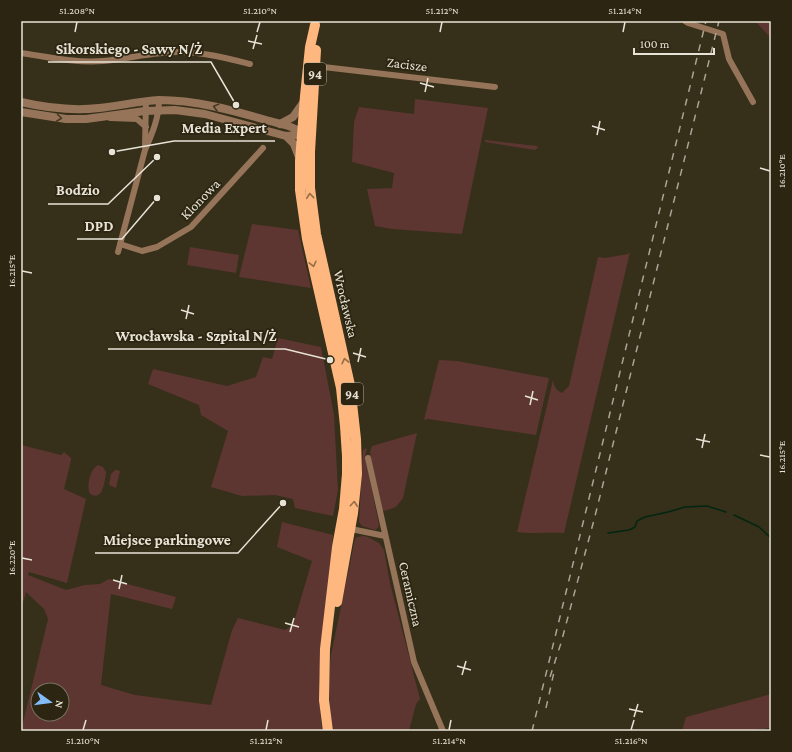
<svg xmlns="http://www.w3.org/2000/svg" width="792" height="752" font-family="'Crimson Pro',serif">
  <rect width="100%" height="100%" fill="#362f1a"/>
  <path fill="#5d3631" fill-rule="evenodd" d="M755,21H771V38Z
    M415,99L488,108L462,234L392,229L375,226L367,189L392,188L394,173L352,162L354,122L359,107L414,114Z
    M485,140L537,146L538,148L535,150L485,142Z
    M252,224L298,230L311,288L239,277Z
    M190,247L239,255L236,273L187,265Z
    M630,252L564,533C547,532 534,534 517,532L553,380C554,387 556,390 562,393L569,386L598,257L605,258L628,254Z
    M278,338L321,347L334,415L338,490L333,516L295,508L293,499L275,495L242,496L211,487L228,431L201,415L199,405L148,384L153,369L227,386L256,377L263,357L272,359Z
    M439,360L457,361L549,378L536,435L428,419L424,420Z
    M417,433L403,498L396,507L384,511L382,509L371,459L370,452L372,446Z
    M21,445L61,455L64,452L71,458V460L64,489L86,499L67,583L29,572L28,575L66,590L85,585L100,584L109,579L176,597L172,609L111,594L101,685L135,695L211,705L232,630L238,618L285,630L293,625L312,561L277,547L282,522L333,535L319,680L321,721L323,731H21L48,619L44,609L26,592L21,609ZM38,690H62V714H38Z
    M367,448L365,457L379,525L378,528L375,530L362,526L359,522L363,450Z
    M98,465L103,467L106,472V474C104,484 103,501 90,494C86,487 90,469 98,465Z
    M115,470H117L120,471L116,488L109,485L111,474Z
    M363,536L368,537L379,543L384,550L390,583L420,699L416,704L409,731H334C328,706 328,680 331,655L355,539L357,537Z
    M771,694V731H682L686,717Z"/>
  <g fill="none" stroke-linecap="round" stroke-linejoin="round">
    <path stroke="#022612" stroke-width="1.5" d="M734,515L759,527L771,538
      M608,533L629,530L635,527L637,521L645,517L668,512L685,507L707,506L726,512
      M752,731L771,729"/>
    <path stroke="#967459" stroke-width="6" d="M685,21L688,23L723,34L729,59L753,102
      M21,53C48,57 75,63 103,61C128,59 153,52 178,52C203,52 226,58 250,64
      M315,66L495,87
      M110,118L137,119L146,127
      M145,146L146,101
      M120,244L142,251L157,247L191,227L263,148
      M118,252L145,150C152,134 159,118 159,100
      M368,458L414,662L443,731
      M351,529L385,536"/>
    <path stroke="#967459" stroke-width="8" d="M21,102C47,108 73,111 99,108C119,106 139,101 159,100C196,100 231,110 266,120C279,124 295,125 304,136
      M21,112L66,119H86L145,111L175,110L205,114L286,136L297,135L305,131
      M280,124L293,117L305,100
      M286,136L294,144L299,157"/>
    <path stroke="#feb77f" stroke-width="10" d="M315,25L310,47L305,96L300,161V190L307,239L341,388L345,426L347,456V474L344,509L337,547L325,649L324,700L328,731
      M316,50L310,152V188L316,234L350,385L356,439L357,474L353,513L337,602"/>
    <path stroke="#aaa596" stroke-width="1.5" stroke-dasharray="7 7" stroke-linecap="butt" d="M550,677L561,643L594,520L719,21
      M546,708L554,672
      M532,731L706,21"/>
  </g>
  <defs><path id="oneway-chevron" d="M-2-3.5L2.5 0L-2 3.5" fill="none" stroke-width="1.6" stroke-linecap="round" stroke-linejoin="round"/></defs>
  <g stroke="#463923">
    <use href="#oneway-chevron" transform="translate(216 107) rotate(-165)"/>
    <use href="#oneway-chevron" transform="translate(59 118) rotate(7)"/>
  </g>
  <g stroke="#956e48">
    <use href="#oneway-chevron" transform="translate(310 196) rotate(-96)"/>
    <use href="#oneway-chevron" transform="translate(313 264) rotate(77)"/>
    <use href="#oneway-chevron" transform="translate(345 361) rotate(-103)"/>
    <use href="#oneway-chevron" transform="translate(354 504) rotate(-85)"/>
  </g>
  <path fill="none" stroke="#e7e3d6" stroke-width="1.5" d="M75,32L77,22M257,32L260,22M440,32L442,22M623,32L625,22M248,41L262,44M253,49L257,35M420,83L434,87M425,92L428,78M592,126L605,130M597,135L600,121M760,168L770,171M22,271L32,273M181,310L194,314M186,319L189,305M353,353L366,357M358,362L361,348M525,396L538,400M530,405L533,391M696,439L710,442M702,448L705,434M760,455L770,457M22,558L32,560M113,580L127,584M119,589L122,575M285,623L299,627M290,632L294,618M457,666L471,670M462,675L466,661M629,709L643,712M634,717L638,704M83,730L86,720M266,730L268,720M449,730L451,720M631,730L634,720"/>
  <g text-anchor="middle" stroke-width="3.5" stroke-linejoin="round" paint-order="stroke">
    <g fill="#2c2511" stroke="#afaa9b" stroke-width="1">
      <rect x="304" y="63" width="22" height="22" rx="3"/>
      <rect x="341" y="383" width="22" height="22" rx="3"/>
    </g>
    <g font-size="13" font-weight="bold" fill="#e7e3d6">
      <text x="315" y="79">94</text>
      <text x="352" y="399">94</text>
    </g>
    <g font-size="14" fill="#e7e3d6" stroke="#2c2511">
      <text transform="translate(407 64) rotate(7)" y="5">Zacisze</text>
      <text transform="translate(200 199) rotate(-46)" y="5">Klonowa</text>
      <text transform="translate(346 304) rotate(77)" y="5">Wrocławska</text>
      <text transform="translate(411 594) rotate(77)" y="5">Ceramiczna</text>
    </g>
  </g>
  <path fill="none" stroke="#e7e3d6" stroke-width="1.5" d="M236 105L211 62H48M112 152L174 141H275M157 157L108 204H48M157 198L122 239H77M330 360L285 349H108M283 503L238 553H95"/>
  <g fill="#e7e3d6" stroke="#2c2511" stroke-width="1.5">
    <circle cx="236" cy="105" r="4"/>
    <circle cx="112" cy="152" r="4"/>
    <circle cx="157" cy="157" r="4"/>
    <circle cx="157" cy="198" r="4"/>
    <circle cx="330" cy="360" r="4"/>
    <circle cx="283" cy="503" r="4"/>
  </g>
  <g font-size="15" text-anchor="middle" font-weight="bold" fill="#e7e3d6" stroke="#2c2511" stroke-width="3.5" stroke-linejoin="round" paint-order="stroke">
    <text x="129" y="54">Sikorskiego - Sawy N/Ż</text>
    <text x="224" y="133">Media Expert</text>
    <text x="78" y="195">Bodzio</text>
    <text x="99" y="231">DPD</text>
    <text x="196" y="341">Wrocławska - Szpital N/Ż</text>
    <text x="167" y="545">Miejsce parkingowe</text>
  </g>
  <rect width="792" height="752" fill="none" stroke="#2c2511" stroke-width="44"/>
  <g transform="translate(50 702) rotate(104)"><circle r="19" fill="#2c2511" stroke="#777160"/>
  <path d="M0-3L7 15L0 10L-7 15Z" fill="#82bcfa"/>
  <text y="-6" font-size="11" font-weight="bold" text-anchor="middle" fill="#e7e3d6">N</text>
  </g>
  <path d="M634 48v6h80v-6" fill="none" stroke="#e7e3d6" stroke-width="2"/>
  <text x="640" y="48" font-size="12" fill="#e7e3d6" stroke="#2c2511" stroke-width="3" paint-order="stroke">100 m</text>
  <rect x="22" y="22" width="748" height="708" fill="none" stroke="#e7e3d6" stroke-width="1.5"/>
  <g font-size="10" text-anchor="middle" fill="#e7e3d6">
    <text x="77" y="14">51.208°N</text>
    <text x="260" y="14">51.210°N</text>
    <text x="442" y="14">51.212°N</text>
    <text x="625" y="14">51.214°N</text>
    <text transform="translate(781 171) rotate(-90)" y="4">16.210°E</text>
    <text transform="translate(11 271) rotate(-90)" y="4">16.215°E</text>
    <text transform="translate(781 457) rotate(-90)" y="4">16.215°E</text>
    <text transform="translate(11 558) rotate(-90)" y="4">16.220°E</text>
    <text x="83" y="744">51.210°N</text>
    <text x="266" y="744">51.212°N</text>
    <text x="449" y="744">51.214°N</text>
    <text x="631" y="744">51.216°N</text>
  </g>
</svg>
